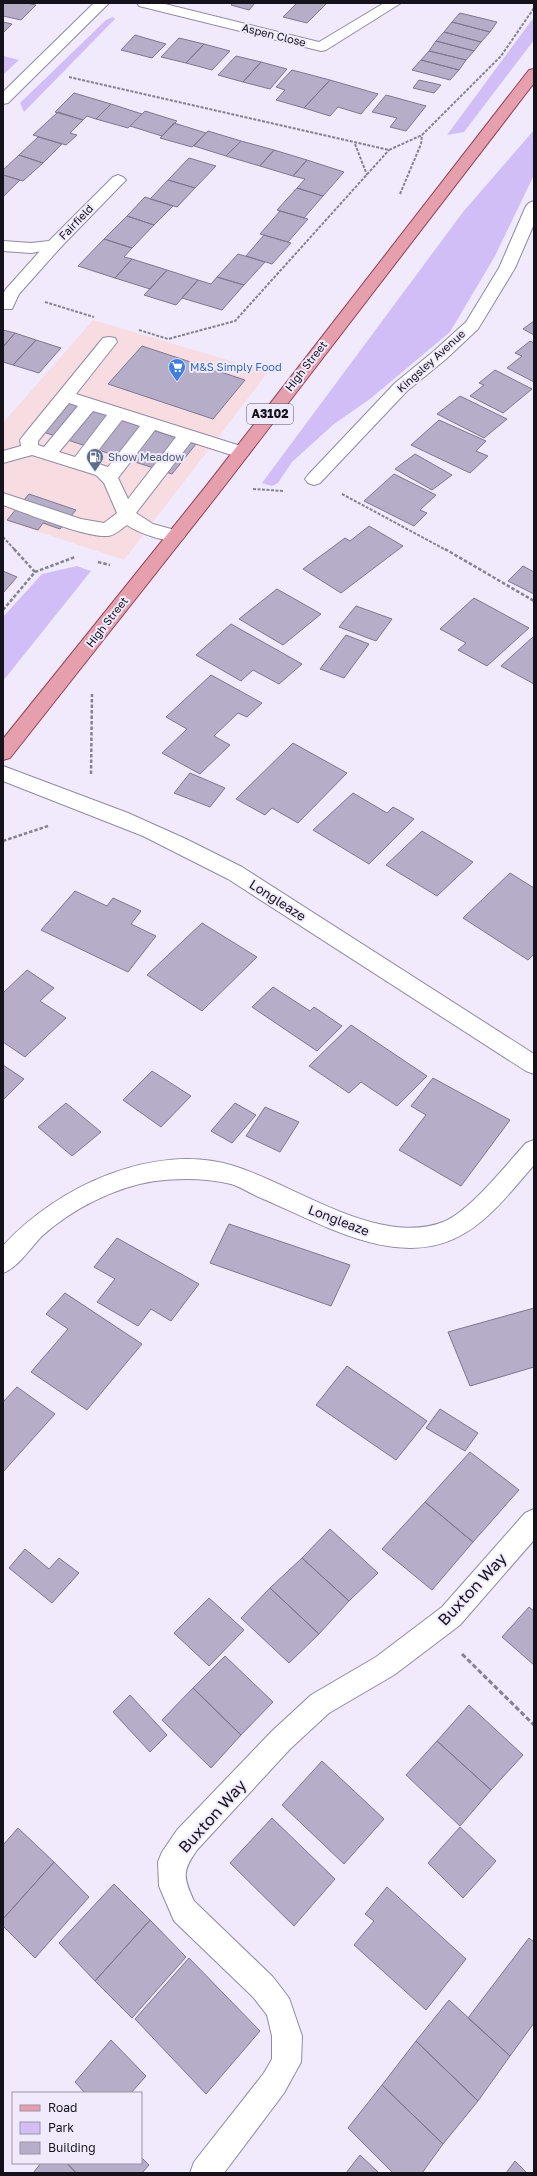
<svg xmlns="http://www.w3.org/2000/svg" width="537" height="2176" font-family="'Golos Text',sans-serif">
  <rect width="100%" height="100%" fill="#f0eafc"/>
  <path fill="#f7dce1" d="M93,320L268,372L124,560L3,520V423Z"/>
  <path fill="#d2bef7" d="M113,17L115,19L24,112L20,103L106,20Z
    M534,17V40L464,132L447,135Z
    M3,56L19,60L3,75Z
    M534,130V175L495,256L450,332L370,399L334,424L292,462L278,483L272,486L262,483L463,212Z
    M77,566L91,571L3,681V617L42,574Z"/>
  <path fill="#b6adc9" stroke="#7f7790" d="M3,3H26L36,5L21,20L3,16Z
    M233,3H255L249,10L231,5Z
    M297,3H323L326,4L307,23L283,17Z
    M460,13L497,22L490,32L452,22Z
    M3,22L12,24L3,33Z
    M452,22L490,32L481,42L444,32Z
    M444,32L481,42L474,51L436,41Z
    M135,35L166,44L152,58L121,50Z
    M179,38L204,44L186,63L161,57Z
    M436,41L474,51L466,60L429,51Z
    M204,44L230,51L212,70L186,63Z
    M429,51L466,60L459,70L421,60Z
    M236,56L261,62L243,82L218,75Z
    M421,60L459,70L450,80L412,70Z
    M261,62L287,69L270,89L243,82Z
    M292,70L330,80L304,108L276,100L285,90L276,87Z
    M330,80L378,94L361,114L338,107L330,116L304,108Z
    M419,80L441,85L434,93L413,88Z
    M74,93L111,104L96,119L87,116L83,120L55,112Z
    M386,95L426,106L406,131L390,127L397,118L372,112Z
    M111,104L142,114L128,128L96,119Z
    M145,111L177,121L162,136L130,126Z
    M58,112L83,120L70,133L77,135L66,145L33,135Z
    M174,123L206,133L192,147L160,138Z
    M208,131L241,141L226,156L194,146Z
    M38,137L62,144L43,163L19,155Z
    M241,141L274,150L260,166L226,156Z
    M274,150L307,160L293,176L260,166Z
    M19,155L43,163L23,181L3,175V170Z
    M189,158L216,166L195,188L168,180Z
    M307,160L344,172L323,196L297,188L305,179L293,176Z
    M3,175L20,180L3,197Z
    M168,180L195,188L177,207L150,199Z
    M297,188L323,196L304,218L277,210Z
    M145,197L173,206L154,225L127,216Z
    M280,211L308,219L288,242L260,234Z
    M127,216L154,225L132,248L104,239Z
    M264,235L291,243L272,264L246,256Z
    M104,239L132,248L124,257L132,259L115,278L78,266Z
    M238,254L265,262L244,285L217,277Z
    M132,259L167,270L150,289L115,278Z
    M167,270L198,280L176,305L144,295Z
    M217,277L244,285L222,310L182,298L198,280L211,284Z
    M534,321V335L523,329Z
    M3,330L15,333L3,347Z
    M15,333L36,340L13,365L3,362V347Z
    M36,340L61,348L39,373L13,365Z
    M530,341L534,343V382L507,368L522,356L515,353Z
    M142,346L245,380L213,419L108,384Z
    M495,370L532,389L503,413L470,396L484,385L479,383Z
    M460,396L507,419L484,438L437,414Z
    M65,402L196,444L172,474L40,431Z
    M439,420L486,441L476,451L488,456L470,473L411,445Z
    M415,454L452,475L432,490L395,469Z
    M394,474L436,495L420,510L427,513L414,526L364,501Z
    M29,494L76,510L60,529L43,523L38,530L7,520Z
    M369,526L403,546L341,593L303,569L345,538L350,541Z
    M523,566L534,572V594L508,581Z
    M3,571L17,577L3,593Z
    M277,589L321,614L283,645L239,619Z
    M474,598L529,628L487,666L458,650L466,643L440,629Z
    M356,606L392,619L376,641L339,627Z
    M231,624L302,664L279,684L253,670L241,681L196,655Z
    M346,635L369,644L344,678L320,669Z
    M534,636V684L501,666Z
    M211,675L262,703L247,717L238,713L214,736L230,745L200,774L162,753L187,729L166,717Z
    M293,743L347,773L298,823L272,808L265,815L236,799Z
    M190,773L225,788L210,807L174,793Z
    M353,793L387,813L393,807L414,819L369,864L313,830Z
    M422,831L473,862L437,896L386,865Z
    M510,873L534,888V954L528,960L463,918Z
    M75,891L107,906L113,898L141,911L131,924L156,936L128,972L41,930Z
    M202,923L257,957L202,1011L147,975Z
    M27,970L54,988L40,1001L66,1018L25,1057L3,1042V993Z
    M273,987L310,1011L314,1007L342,1026L317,1051L252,1007Z
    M351,1025L427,1076L397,1106L361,1082L349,1093L309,1066Z
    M3,1065L24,1079L3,1100Z
    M152,1071L191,1096L161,1127L123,1100Z
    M433,1078L510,1120L461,1186L399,1150L426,1115L411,1106Z
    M66,1103L101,1132L72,1156L38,1127Z
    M235,1103L256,1115L232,1143L211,1131Z
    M265,1107L299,1122L280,1152L246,1136Z
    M229,1224L350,1265L331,1306L210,1263Z
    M117,1238L199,1284L171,1321L151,1309L138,1326L97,1302L115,1279L94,1267Z
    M65,1293L142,1344L87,1410L31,1372L68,1329L46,1314Z
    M534,1308V1367L470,1386L448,1332Z
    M347,1366L427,1421L396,1460L316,1405Z
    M17,1387L55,1414L3,1472V1402Z
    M440,1409L478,1433L465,1451L426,1428Z
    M470,1452L519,1490L473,1542L425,1502Z
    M425,1502L473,1542L432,1590L382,1549Z
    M330,1529L378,1573L349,1601L302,1558Z
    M25,1549L49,1569L59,1558L79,1573L52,1603L9,1568Z
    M302,1558L349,1601L319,1634L270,1588Z
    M270,1588L319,1634L289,1663L241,1618Z
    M209,1598L244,1630L209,1666L174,1633Z
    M529,1607L534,1611V1665L502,1637Z
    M225,1656L273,1702L241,1735L193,1688Z
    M193,1688L241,1735L211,1768L162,1720Z
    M130,1695L167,1735L150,1752L113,1712Z
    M469,1705L523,1755L491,1790L437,1741Z
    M437,1741L491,1790L460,1826L406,1775Z
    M322,1761L384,1819L344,1864L282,1805Z
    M272,1818L335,1879L294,1926L230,1863Z
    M460,1827L496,1861L463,1898L428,1863Z
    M18,1828L54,1862L3,1919V1845Z
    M54,1862L89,1897L35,1958L3,1926V1919Z
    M114,1884L150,1920L95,1981L59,1943Z
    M387,1887L466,1959L426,2010L354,1945L374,1921L365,1914Z
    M150,1920L186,1957L132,2018L95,1981Z
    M529,1938L534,1942V2023L510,2056L468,2018Z
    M189,1958L260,2031L206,2094L135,2019Z
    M449,2000L510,2056L478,2101L416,2041Z
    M111,2040L146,2076L131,2093H85L75,2082Z
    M416,2041L478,2101L443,2144L382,2085Z
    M382,2085L443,2144L422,2173H393L348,2128Z
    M360,2155L379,2173H346Z
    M141,2157L149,2165L142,2173H76L67,2163H141Z
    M515,2161L527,2173H506Z
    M41,2163H67L76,2173H33Z"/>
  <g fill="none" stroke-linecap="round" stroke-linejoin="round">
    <defs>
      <path id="service" d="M54,240L60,242L62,245L60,248L19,294L12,309H3V294L6,289L48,242Z
        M109,337L115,338L117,342L76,394L247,448L250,452L247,456L241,458L191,442L136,513L153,524L182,532L185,536L182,540C169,544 138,533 127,525C121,529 115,535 108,536C86,538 26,513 3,505V493L81,519L104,523L117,513L104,483L96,475L32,455L3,463V451L21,446L20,440L23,436L103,338ZM69,403L78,406L44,447L38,445V441ZM93,411L107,415L75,457L59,452ZM122,420L140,426L108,467L90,461ZM155,430L176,437L128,499L118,478Z"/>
      <path id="minor" d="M94,3H109L8,103L3,104V92Z
        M137,3H161L319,42L384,3H401L326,50L321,51L139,6Z
        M118,175L123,177L126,180L123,183L60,248L31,253L3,251V241L31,243L49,241L113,177Z
        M534,201V224L515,268L478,329L446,359L407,391L320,483L314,485L308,483L305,479L308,475L395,383L434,351L466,322L499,268L526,206L529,203Z
        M3,766L128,813L186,839L242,867L534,1054V1074L526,1071L228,879L143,836L3,781Z
        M534,1140V1165C513,1189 492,1217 465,1233C400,1273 321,1223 261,1198C251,1194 241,1187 231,1184C206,1178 180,1178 155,1181C115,1187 72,1209 42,1236C30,1248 19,1267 3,1273V1246C56,1187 155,1141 234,1166C295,1185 379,1247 443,1222C469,1212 506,1165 526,1143Z
        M534,1509V1540L460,1625L394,1675L329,1713L290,1749L197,1850C182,1871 183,1877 194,1901L273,1977L289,1998L302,2036L301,2062L284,2093L224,2173H190L194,2162L264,2073L272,2059V2036L267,2015L253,1997L174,1921L159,1886L158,1862L162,1852L177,1830L272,1731L311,1695L376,1657L442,1607L525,1513Z"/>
      <path id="primary" d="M534,69V83L219,493L10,758L3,760V739L207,485L529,70Z"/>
    </defs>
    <use href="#service" stroke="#9289a3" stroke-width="2"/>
    <use href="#minor" stroke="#9289a3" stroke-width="2"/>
    <use href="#primary" stroke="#914456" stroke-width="2"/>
    <path stroke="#86818f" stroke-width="2" stroke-dasharray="3 1.5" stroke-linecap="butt" d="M69,77L389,150L422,135L501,56L534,8
      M355,144L367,175
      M400,194L421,144L422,135
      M45,302L94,317
      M139,330L168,339L235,321L389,150
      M253,489L284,491
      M342,494L446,550
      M3,537L15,550"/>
    <path stroke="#86818f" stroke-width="2.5" stroke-dasharray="3.5 2" stroke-linecap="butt" d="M14,549L35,572
      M445,549L534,601
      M98,562L110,565
      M3,610L35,572L75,557
      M91,774L92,694
      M3,841L48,826"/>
    <path stroke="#86818f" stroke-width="3" stroke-dasharray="5 2.5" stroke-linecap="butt" d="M462,1654L534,1725"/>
    <use href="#service" fill="#fff" fill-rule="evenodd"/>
    <use href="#minor" fill="#fff" fill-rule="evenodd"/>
    <use href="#primary" fill="#e59fad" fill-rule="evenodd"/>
  </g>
  <defs>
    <symbol id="supermarket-pin" viewBox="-11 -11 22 30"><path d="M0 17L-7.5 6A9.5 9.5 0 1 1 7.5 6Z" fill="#3f7fe0" stroke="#f0eafc"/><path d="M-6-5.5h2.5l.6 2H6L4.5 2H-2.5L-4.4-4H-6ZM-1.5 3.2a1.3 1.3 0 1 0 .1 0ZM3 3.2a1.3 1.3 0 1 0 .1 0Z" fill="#fff"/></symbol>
    <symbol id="fuel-pin" viewBox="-11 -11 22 30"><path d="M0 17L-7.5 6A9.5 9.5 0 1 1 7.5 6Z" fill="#5c6f8a" stroke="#f0eafc"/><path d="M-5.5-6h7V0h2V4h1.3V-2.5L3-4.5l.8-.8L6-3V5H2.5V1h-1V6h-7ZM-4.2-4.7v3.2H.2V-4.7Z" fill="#fff"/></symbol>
  </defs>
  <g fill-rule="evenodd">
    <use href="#supermarket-pin" x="167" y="357" width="20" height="27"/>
    <use href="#fuel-pin" x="85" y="447" width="20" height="27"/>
  </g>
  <g text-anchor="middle" stroke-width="4" stroke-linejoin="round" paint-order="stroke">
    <g font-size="11" fill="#16121c" stroke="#f0eafc">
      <text transform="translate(274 35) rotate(14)" y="4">Aspen Close</text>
      <text transform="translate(76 222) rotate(-46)" y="4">Fairfield</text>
      <text transform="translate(431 361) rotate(-42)" y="4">Kingsley Avenue</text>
      <text transform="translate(306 366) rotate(-52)" y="4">High Street</text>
      <text transform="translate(107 622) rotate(-52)" y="4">High Street</text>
    </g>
    <g font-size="11" fill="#366cbe" stroke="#f0eafc" text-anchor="start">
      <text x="190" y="371">M&amp;S Simply Food</text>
    </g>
    <g font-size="11" fill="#4e5e75" stroke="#f0eafc" text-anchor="start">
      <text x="108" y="461">Show Meadow</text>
    </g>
    <rect fill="#f0eafc" stroke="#57535f" stroke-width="1" x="247" y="404" width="46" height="20" rx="3"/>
    <g font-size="12" font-weight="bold" fill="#16121c">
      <text x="270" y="418">A3102</text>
    </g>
    <g font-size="13" fill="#16121c" stroke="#f0eafc">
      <text transform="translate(278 900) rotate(33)" y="5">Longleaze</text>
      <text transform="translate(339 1220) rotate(21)" y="5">Longleaze</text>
    </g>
    <g font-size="16" fill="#16121c" stroke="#f0eafc">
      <text transform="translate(472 1589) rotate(-47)" y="6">Buxton Way</text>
      <text transform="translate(212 1816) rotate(-48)" y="6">Buxton Way</text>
    </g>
  </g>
  <rect width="537" height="2176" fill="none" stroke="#16121c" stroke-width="8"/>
  <rect x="12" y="2092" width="130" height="72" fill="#f0eafc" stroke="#9994a2"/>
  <rect x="20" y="2105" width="20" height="6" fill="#e59fad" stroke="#9994a2"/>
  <text x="48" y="2112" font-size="12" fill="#16121c">Road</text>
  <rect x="20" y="2122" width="20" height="12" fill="#d2bef7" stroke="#9994a2"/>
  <text x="48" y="2132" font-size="12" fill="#16121c">Park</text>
  <rect x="20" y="2142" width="20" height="12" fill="#b6adc9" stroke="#9994a2"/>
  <text x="48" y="2152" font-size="12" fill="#16121c">Building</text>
</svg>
